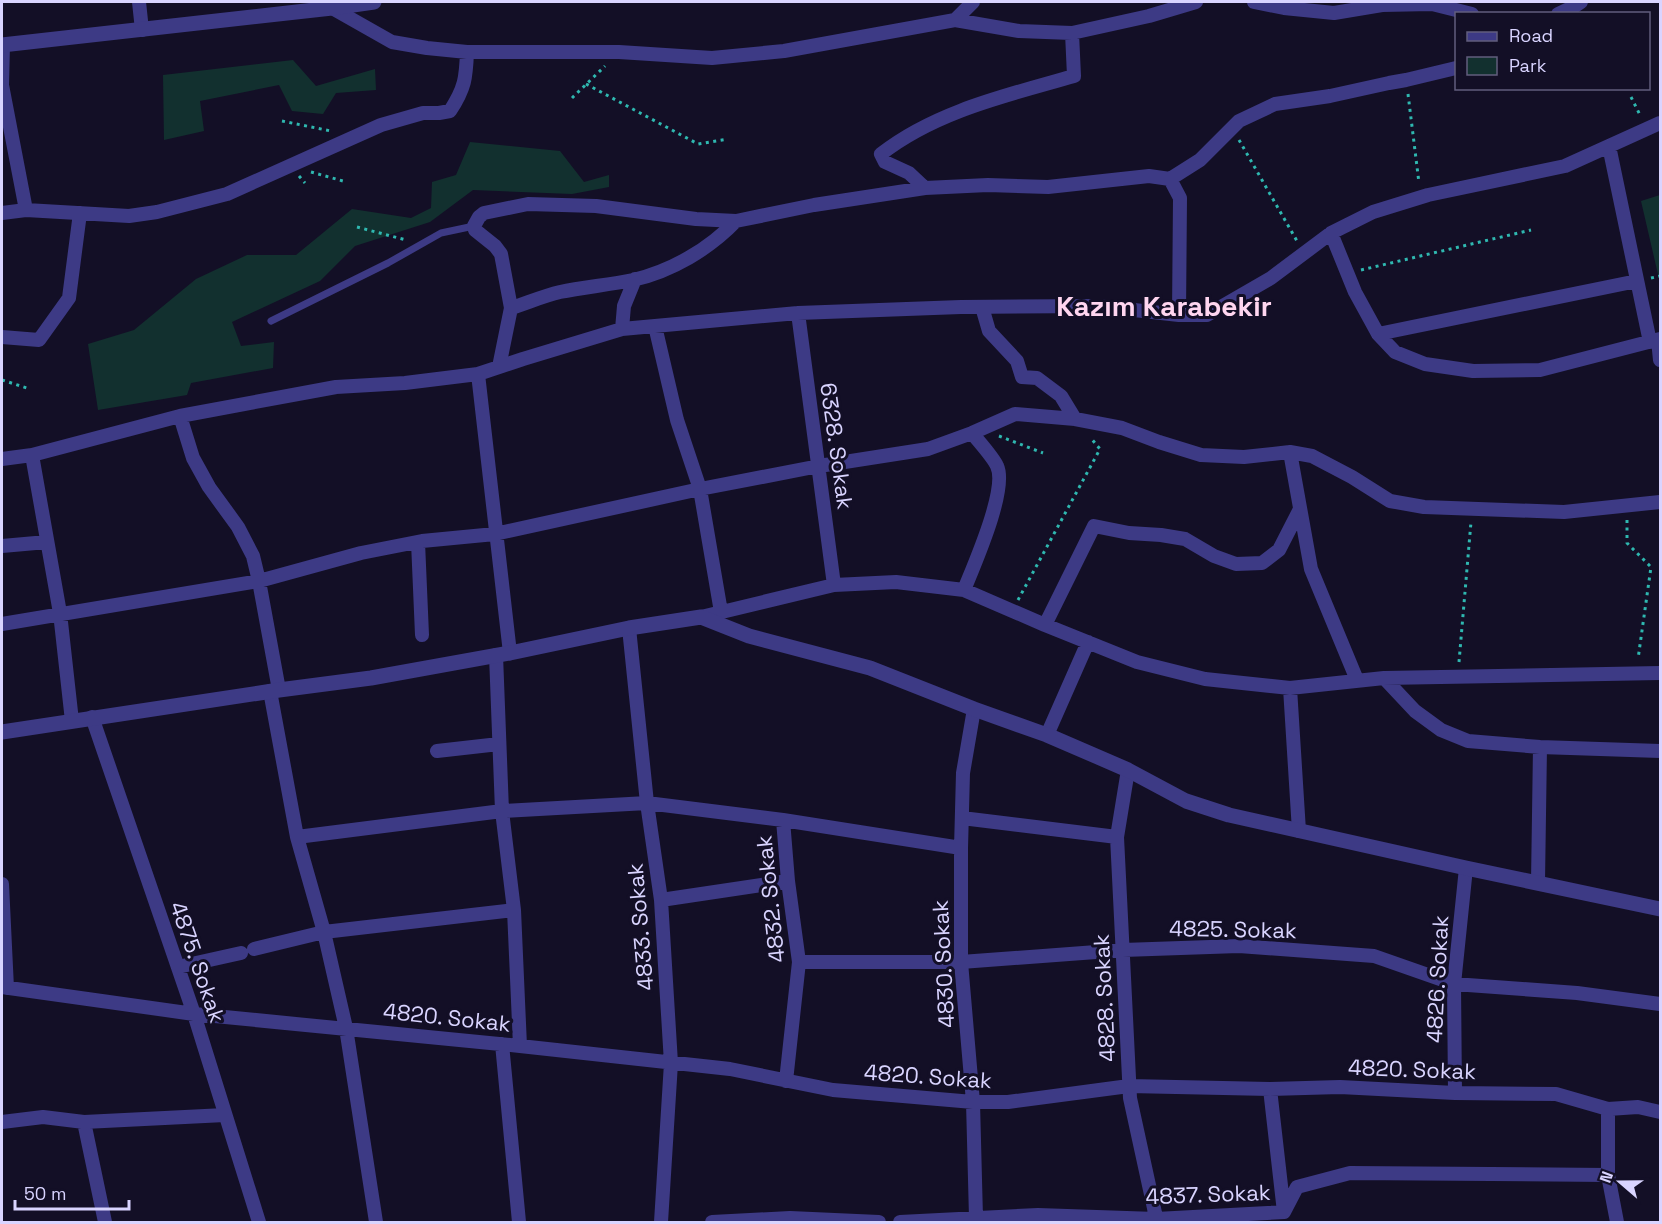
<svg xmlns="http://www.w3.org/2000/svg" width="1662" height="1224" font-family="'Space Grotesk',sans-serif">
  <rect width="100%" height="100%" fill="#130f26"/>
  <path fill="#12302f" d="M293,60L316,86L375,69L376,90L336,93L323,114L292,111L279,85L200,101L204,131L164,140L163,75Z
    M470,142L560,151L584,182L609,175V187L572,194L473,190L430,222L355,246L320,281L232,322L241,346L274,342L273,368L191,383L187,395L98,410L88,344L134,330L196,279L247,255H296L352,209L411,218L431,208L432,182L456,175Z
    M1660,195V283L1641,201Z"/>
  <g fill="none" stroke-linecap="round" stroke-linejoin="round">
    <path stroke="#2fb8b0" stroke-width="3" stroke-dasharray="3 4.5" stroke-linecap="butt" d="M586,84L698,144L728,139
      M1408,94L1419,183
      M1631,97L1641,117
      M572,98L605,66
      M282,121L331,131
      M1239,140L1297,241
      M311,172L343,181
      M299,176L305,183
      M357,227L406,240
      M1361,270L1531,230
      M1651,278L1660,276
      M2,380L30,389
      M999,436L1043,453
      M1627,520V543L1651,567L1638,659
      M1018,600L1100,449L1090,437
      M1459,662L1471,522"/>
    <path stroke="#3d3a85" stroke-width="7" d="M271,321L388,263L441,233L474,226"/>
    <path stroke="#3d3a85" stroke-width="14" d="M139,2L142,30
      M1254,2L1284,8L1334,13L1382,5L1432,4L1472,14
      M332,8L392,42L427,48L467,52H619L712,58L784,51L955,20L1019,31L1072,33L1149,16L1196,2
      M1558,14L1575,6L1581,2
      M955,20L973,2
      M3,45L2,85L26,210
      M1609,146L1650,342
      M1170,179L1180,198L1179,315
      M925,188L909,173L885,162L881,154C936,111 1008,95 1074,76L1072,33
      M2,213L26,210L129,216L157,212L227,194L381,125L423,113H439L450,111C465,88 466,78 467,52
      M1331,233L1355,292L1378,334L1395,352L1425,364L1473,371L1540,370L1660,339
      M982,307L989,331L1017,361L1022,377L1037,378L1061,396L1075,419
      M511,308C527,303 543,296 560,292C584,287 609,285 633,280C672,271 709,249 736,221
      M798,313L834,585
      M655,326L677,420L700,489L721,612
      M622,329L624,306L635,279
      M1378,334L1637,281
      M2,337L39,340L69,298L80,213
      M1658,340L1660,360
      M499,367L511,308L501,254L495,246L475,230L474,226L479,217L484,213L528,204L596,206L696,219L736,221L814,205L925,188L988,185L1048,187L1149,176L1170,179L1200,160L1239,121L1275,104L1330,96L1389,83L1406,80L1456,68
      M478,374L510,653
      M180,416L193,458L209,487L238,527L253,556L259,581L279,690
      M1290,452L1311,569L1357,680
      M32,455L60,613L72,721
      M2,459L32,455L180,416L336,387L405,383L478,374L523,359L622,329L798,313L961,307L1098,306L1179,315H1207L1271,278L1331,233L1373,212L1428,195L1565,166L1660,123
      M418,542L422,635
      M2,546L47,542
      M964,590C974,565 1008,489 997,466C993,457 979,442 972,433
      M701,617L834,585L896,582L964,590L1045,625L1137,662L1205,679L1290,688L1384,678L1660,673
      M2,624L259,581L361,553L422,541L495,534L700,489L819,466L928,449L972,433L1015,414L1075,419L1122,428L1159,442L1201,455L1244,457L1290,452L1312,456L1352,477L1390,501L1424,507L1564,512L1660,502
      M1045,625L1094,526L1129,533L1161,535L1185,539L1214,556L1236,564L1262,563L1279,550L1300,509
      M629,628L647,803L661,900L671,1063L661,1222
      M496,655L502,811L514,910L520,1046
      M1384,678L1415,711L1441,730L1468,741L1540,747L1660,751
      M1290,688L1299,831
      M270,691L297,837L324,932L346,1028L376,1222
      M974,709L963,773L961,848V962L973,1102L976,1218
      M92,717L194,1014L259,1222
      M1047,735L1088,642
      M437,751L499,744
      M1128,770L1117,837L1130,1098L1157,1222
      M962,818L1117,837
      M783,820L788,881L799,962L786,1081
      M297,837L502,811L647,803L783,820L961,848
      M1538,882L1540,747
      M2,884L7,988
      M661,900L788,881
      M254,949L324,932L514,910
      M799,962H961L1123,950L1239,946L1374,956L1454,984L1577,993L1660,1004
      M178,967L241,953
      M2,987L194,1014L520,1046L730,1069L833,1090L973,1102H1008L1129,1086L1270,1089L1340,1087L1455,1093L1556,1094L1608,1109L1638,1107L1660,1112
      M502,1044L519,1222
      M1270,1089L1284,1212
      M1455,1093L1454,984L1466,868
      M1608,1109V1175L1617,1222
      M2,1122L43,1117L84,1122L225,1115
      M84,1122L105,1222
      M712,1222L790,1218L879,1222
      M900,1222L1038,1215L1156,1219L1284,1212L1297,1187L1350,1173L1608,1175"/>
    <path stroke="#3d3a85" stroke-width="15" d="M2,45L332,8L374,2
      M2,732L279,690L371,678L510,653L629,628L701,617L749,636L870,668L974,709L1047,735L1128,770L1186,801L1229,815L1466,868L1660,909"/>
  </g>
  <g text-anchor="middle" stroke-width="6" stroke-linejoin="round" paint-order="stroke">
    <g font-size="22" fill="#d9d4ff" stroke="#130f26">
      <text transform="translate(837 446) rotate(82)" y="8">6328. Sokak</text>
      <text transform="translate(770 899) rotate(-96)" y="8">4832. Sokak</text>
      <text transform="translate(640 927) rotate(-95)" y="8">4833. Sokak</text>
      <text transform="translate(1233 929) rotate(1)" y="8">4825. Sokak</text>
      <text transform="translate(198 962) rotate(71)" y="8">4875. Sokak</text>
      <text transform="translate(943 964) rotate(-93)" y="8">4830. Sokak</text>
      <text transform="translate(1437 979) rotate(-87)" y="8">4826. Sokak</text>
      <text transform="translate(1104 998) rotate(-93)" y="8">4828. Sokak</text>
      <text transform="translate(447 1017) rotate(6)" y="8">4820. Sokak</text>
      <text transform="translate(1412 1069) rotate(2)" y="8">4820. Sokak</text>
      <text transform="translate(928 1076) rotate(4)" y="8">4820. Sokak</text>
      <text transform="translate(1208 1194) rotate(-2)" y="8">4837. Sokak</text>
    </g>
    <g font-size="28" font-weight="bold" fill="#ffd6f0" stroke="#130f26">
      <text x="1164" y="316">Kazım Karabekir</text>
    </g>
  </g>
  <rect width="1662" height="1224" fill="none" stroke="#d9d4ff" stroke-width="6"/>
  <rect x="1455" y="12" width="195" height="78" fill="#130f26" stroke="#625e7d" stroke-width="1.5"/>
  <rect x="1467" y="32" width="30" height="9" fill="#3d3a85" stroke="#625e7d" stroke-width="1.5"/>
  <text x="1509" y="42" font-size="18" fill="#d9d4ff">Road</text>
  <rect x="1467" y="57" width="30" height="18" fill="#12302f" stroke="#625e7d" stroke-width="1.5"/>
  <text x="1509" y="72" font-size="18" fill="#d9d4ff">Park</text>
  <g transform="translate(1620 1182) rotate(290)" stroke="#130f26" stroke-width="4.5" paint-order="stroke">
  <path d="M0-4.5L10 22L0 15L-10 22Z" fill="#d9d4ff"/>
  <text y="-9" font-size="16" font-weight="bold" text-anchor="middle" fill="#d9d4ff">N</text>
  </g>
  <path d="M15 1200v9h114v-9" fill="none" stroke="#d9d4ff" stroke-width="3"/>
  <text x="24" y="1200" font-size="18" fill="#d9d4ff" stroke="#130f26" stroke-width="4.5" paint-order="stroke">50 m</text>
</svg>
